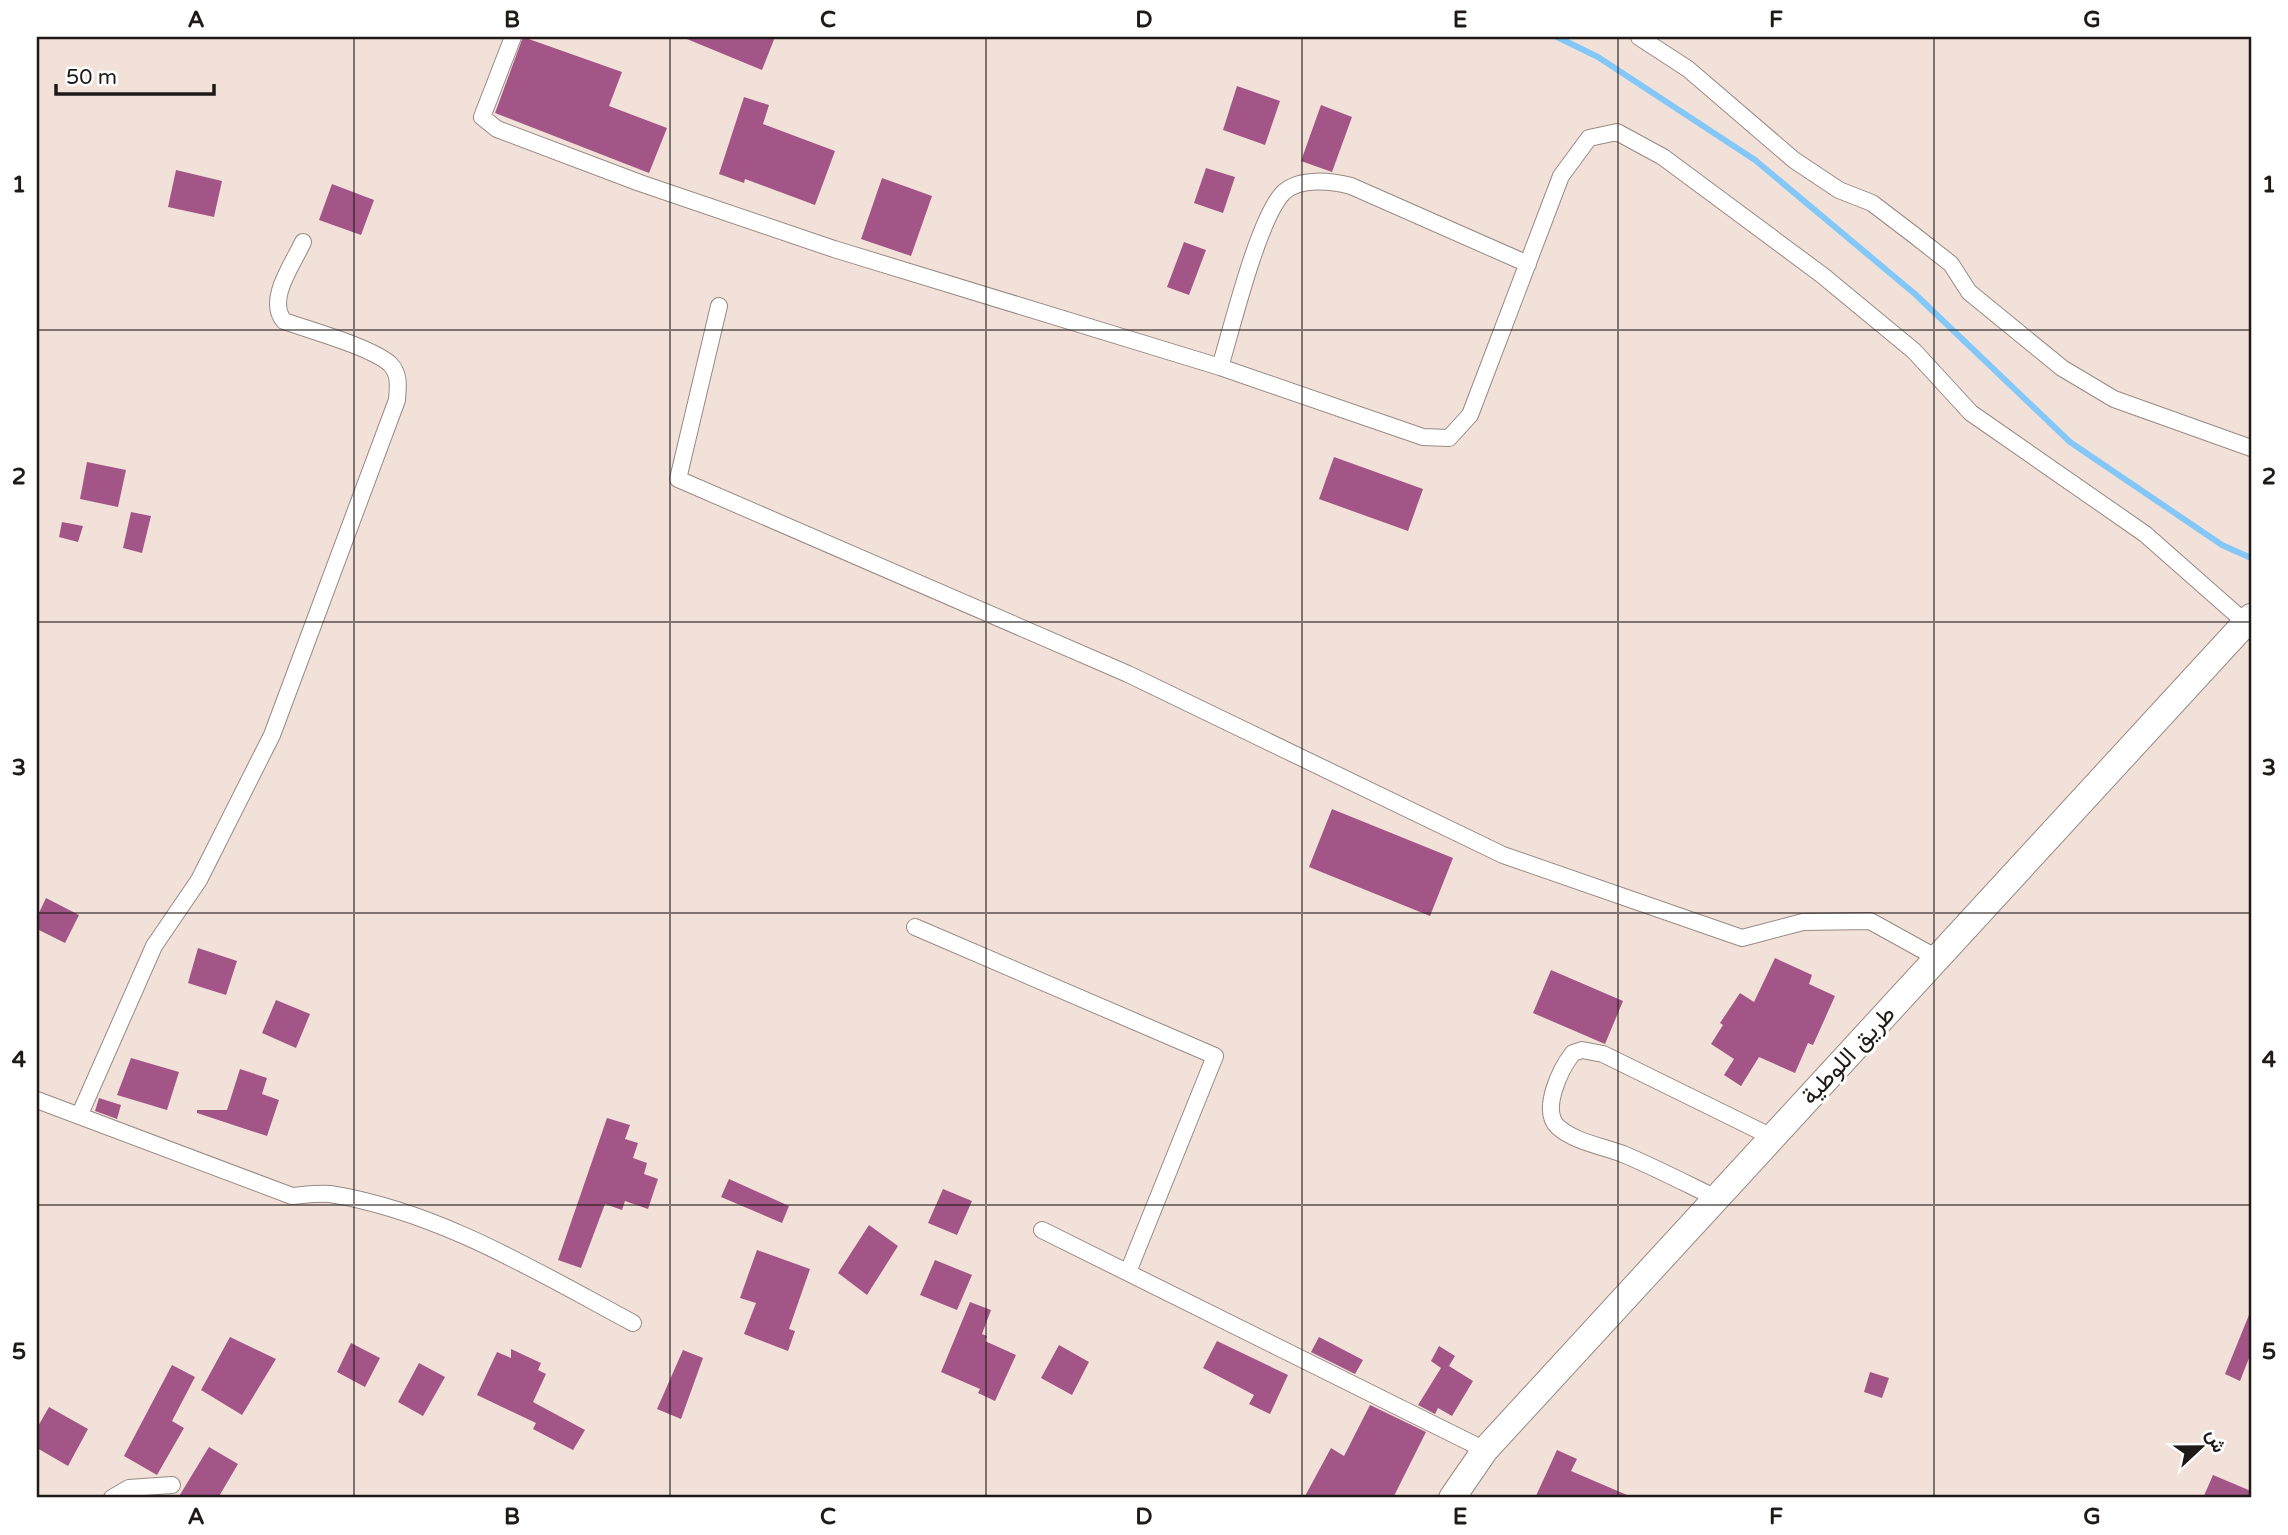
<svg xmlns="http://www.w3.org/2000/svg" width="2288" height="1535" font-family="'Varela Round',Vazirmatn,sans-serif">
  <rect width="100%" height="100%" fill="#f1e1d9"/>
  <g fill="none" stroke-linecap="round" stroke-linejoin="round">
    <path stroke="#83c8f8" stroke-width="6" d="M1557,37L1598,57L1755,160L1915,294L2070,442L2222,545L2251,558"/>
  </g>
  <path fill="#a45588" d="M523,37L622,72L609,106L667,128L649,173L495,113Z
    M682,37H775L762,70Z
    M1237,86L1280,101L1265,145L1223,130Z
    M744,97L769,105L763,124L835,151L815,205L745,179L744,183L719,174Z
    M1321,105L1352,117L1332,172L1301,161Z
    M1206,168L1235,177L1223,213L1194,203Z
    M176,170L222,181L214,217L168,207Z
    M882,178L932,196L911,256L861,239Z
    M332,184L374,200L361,235L319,220Z
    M1184,242L1206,250L1189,295L1167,287Z
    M1334,457L1423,489L1408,531L1319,499Z
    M87,462L126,470L118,507L80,499Z
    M131,512L151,516L142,553L123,548Z
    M62,522L83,526L78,542L59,537Z
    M1332,809L1453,858L1430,916L1309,867Z
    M46,898L79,915L65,943L37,929V917Z
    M198,948L237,961L226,995L188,983Z
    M1775,958L1812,975L1809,984L1835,996L1813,1045L1808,1043L1795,1073L1759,1057L1741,1086L1724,1075L1734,1059L1711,1044L1723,1025L1720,1023L1740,993L1754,1002Z
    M1551,970L1623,1001L1605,1044L1533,1013Z
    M276,1000L310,1014L296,1048L262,1033Z
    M131,1058L179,1072L167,1110L117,1095Z
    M240,1069L267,1078L262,1094L279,1100L267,1136L197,1113V1110H227Z
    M99,1098L121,1105L117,1119L95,1111Z
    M607,1118L630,1125L625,1139L638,1143L633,1158L647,1163L644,1174L658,1179L648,1209L625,1201L622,1210L605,1204L581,1268L558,1260Z
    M729,1179L789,1206L782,1223L721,1197Z
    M943,1189L972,1201L957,1235L928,1223Z
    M869,1225L898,1246L867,1295L838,1273Z
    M757,1250L810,1269L789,1329L795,1331L788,1351L744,1334L756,1303L740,1298Z
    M935,1260L972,1275L957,1310L920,1295Z
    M970,1302L991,1310L982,1334L987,1336L985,1341L1016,1355L995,1401L978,1393L980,1389L941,1372Z
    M2251,1310V1353L2240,1381L2225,1374Z
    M230,1337L276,1359L242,1415L201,1390Z
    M1319,1337L1363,1360L1355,1374L1311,1352Z
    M1217,1341L1288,1375L1270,1414L1249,1404L1254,1395L1203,1368Z
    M351,1343L380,1358L365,1387L337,1372Z
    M1059,1345L1089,1362L1072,1395L1041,1378Z
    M1439,1346L1455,1356L1449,1366L1473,1381L1452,1416L1438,1408L1435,1414L1418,1405L1441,1368L1431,1361Z
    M511,1349L541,1363L538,1370L546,1374L533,1402L585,1430L573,1450L533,1429L536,1423L477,1395L497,1352L511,1358Z
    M683,1350L703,1358L681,1419L657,1409Z
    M419,1363L445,1377L423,1416L398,1402Z
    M172,1365L195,1377L172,1421L184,1428L157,1475L124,1456Z
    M1870,1372L1889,1378L1882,1398L1864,1392Z
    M1370,1405L1426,1432L1393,1498H1304L1331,1448L1344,1456Z
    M49,1407L88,1429L68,1466L37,1448V1428Z
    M209,1447L238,1464L218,1498H178Z
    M1557,1450L1577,1459L1571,1471L1634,1498H1535Z
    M2213,1475L2251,1491V1498H2203Z"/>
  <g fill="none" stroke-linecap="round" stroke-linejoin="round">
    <defs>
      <path id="minor" d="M513,37L482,117L497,129L640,183L834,249L1220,367L1423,437L1449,438L1470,415L1561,176L1589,138L1617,132L1663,157L1822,275L1914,351L1971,413L2145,534L2246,623
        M1639,37L1688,69L1794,160L1839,190L1872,203L1914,235L1951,264L1969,292L2062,368L2114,399L2251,448
        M719,306L678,479L1128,674L1503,855L1742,938L1803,922L1870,921L1937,958
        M1220,367C1232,328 1258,219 1283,193C1299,177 1332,181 1351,186L1528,264
        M915,927L1215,1056L1128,1272
        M37,1100L292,1196C304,1195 318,1193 330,1194C438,1211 538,1272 633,1323
        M80,1114L154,946L199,880L272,735L397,400C398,387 400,374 390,364C371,347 309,330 284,321C266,300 293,264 303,242
        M1716,1198C1685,1183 1654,1167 1623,1154C1602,1146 1575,1142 1558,1127C1540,1110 1561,1068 1573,1053L1582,1050L1603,1054L1772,1137
        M1042,1230L1485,1450
        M112,1498L129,1488L172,1485"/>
      <path id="primary" d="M1452,1498L1485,1450L2251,617"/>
    </defs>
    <use href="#minor" stroke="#988a83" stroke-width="18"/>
    <use href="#primary" stroke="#988a83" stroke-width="28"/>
    <use href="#minor" stroke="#fff" stroke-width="16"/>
    <use href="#primary" stroke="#fff" stroke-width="26"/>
  </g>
  <path fill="none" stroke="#1f1a17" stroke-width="2" stroke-opacity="0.55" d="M354,37V1498M670,37V1498M986,37V1498M1302,37V1498M1618,37V1498M1934,37V1498M37,330H2251M37,622H2251M37,913H2251M37,1205H2251"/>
  <g text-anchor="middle" stroke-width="6" stroke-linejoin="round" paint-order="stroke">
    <g font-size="24" fill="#1f1a17" stroke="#fff">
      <text transform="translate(1848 1055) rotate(-47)" y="8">طريق اللوطية</text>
    </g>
  </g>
  <rect width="2288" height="1535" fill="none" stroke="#ffffff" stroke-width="77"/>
  <g transform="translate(2201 1447) rotate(68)" stroke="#ffffff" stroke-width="5" paint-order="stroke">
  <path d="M0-5L12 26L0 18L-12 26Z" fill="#1f1a17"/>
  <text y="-10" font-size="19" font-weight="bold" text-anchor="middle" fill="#1f1a17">ش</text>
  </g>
  <path d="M56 84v10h158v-10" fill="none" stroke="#1f1a17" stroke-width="3.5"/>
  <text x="66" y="84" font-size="21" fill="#1f1a17" stroke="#ffffff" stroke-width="5" paint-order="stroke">50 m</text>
  <rect x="38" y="38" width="2212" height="1458" fill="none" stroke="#1f1a17" stroke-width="2.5"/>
  <g font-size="23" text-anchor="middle" font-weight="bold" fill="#1f1a17">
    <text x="196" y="27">A</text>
    <text x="512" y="27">B</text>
    <text x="828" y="27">C</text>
    <text x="1144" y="27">D</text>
    <text x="1460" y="27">E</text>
    <text x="1776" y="27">F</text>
    <text x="2092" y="27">G</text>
    <text x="19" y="192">1</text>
    <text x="2269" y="192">1</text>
    <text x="19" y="484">2</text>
    <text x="2269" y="484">2</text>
    <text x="19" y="775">3</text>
    <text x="2269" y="775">3</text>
    <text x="19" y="1067">4</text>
    <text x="2269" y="1067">4</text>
    <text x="19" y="1359">5</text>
    <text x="2269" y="1359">5</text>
    <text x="196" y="1524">A</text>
    <text x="512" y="1524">B</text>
    <text x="828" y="1524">C</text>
    <text x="1144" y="1524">D</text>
    <text x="1460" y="1524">E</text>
    <text x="1776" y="1524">F</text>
    <text x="2092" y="1524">G</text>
  </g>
</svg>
